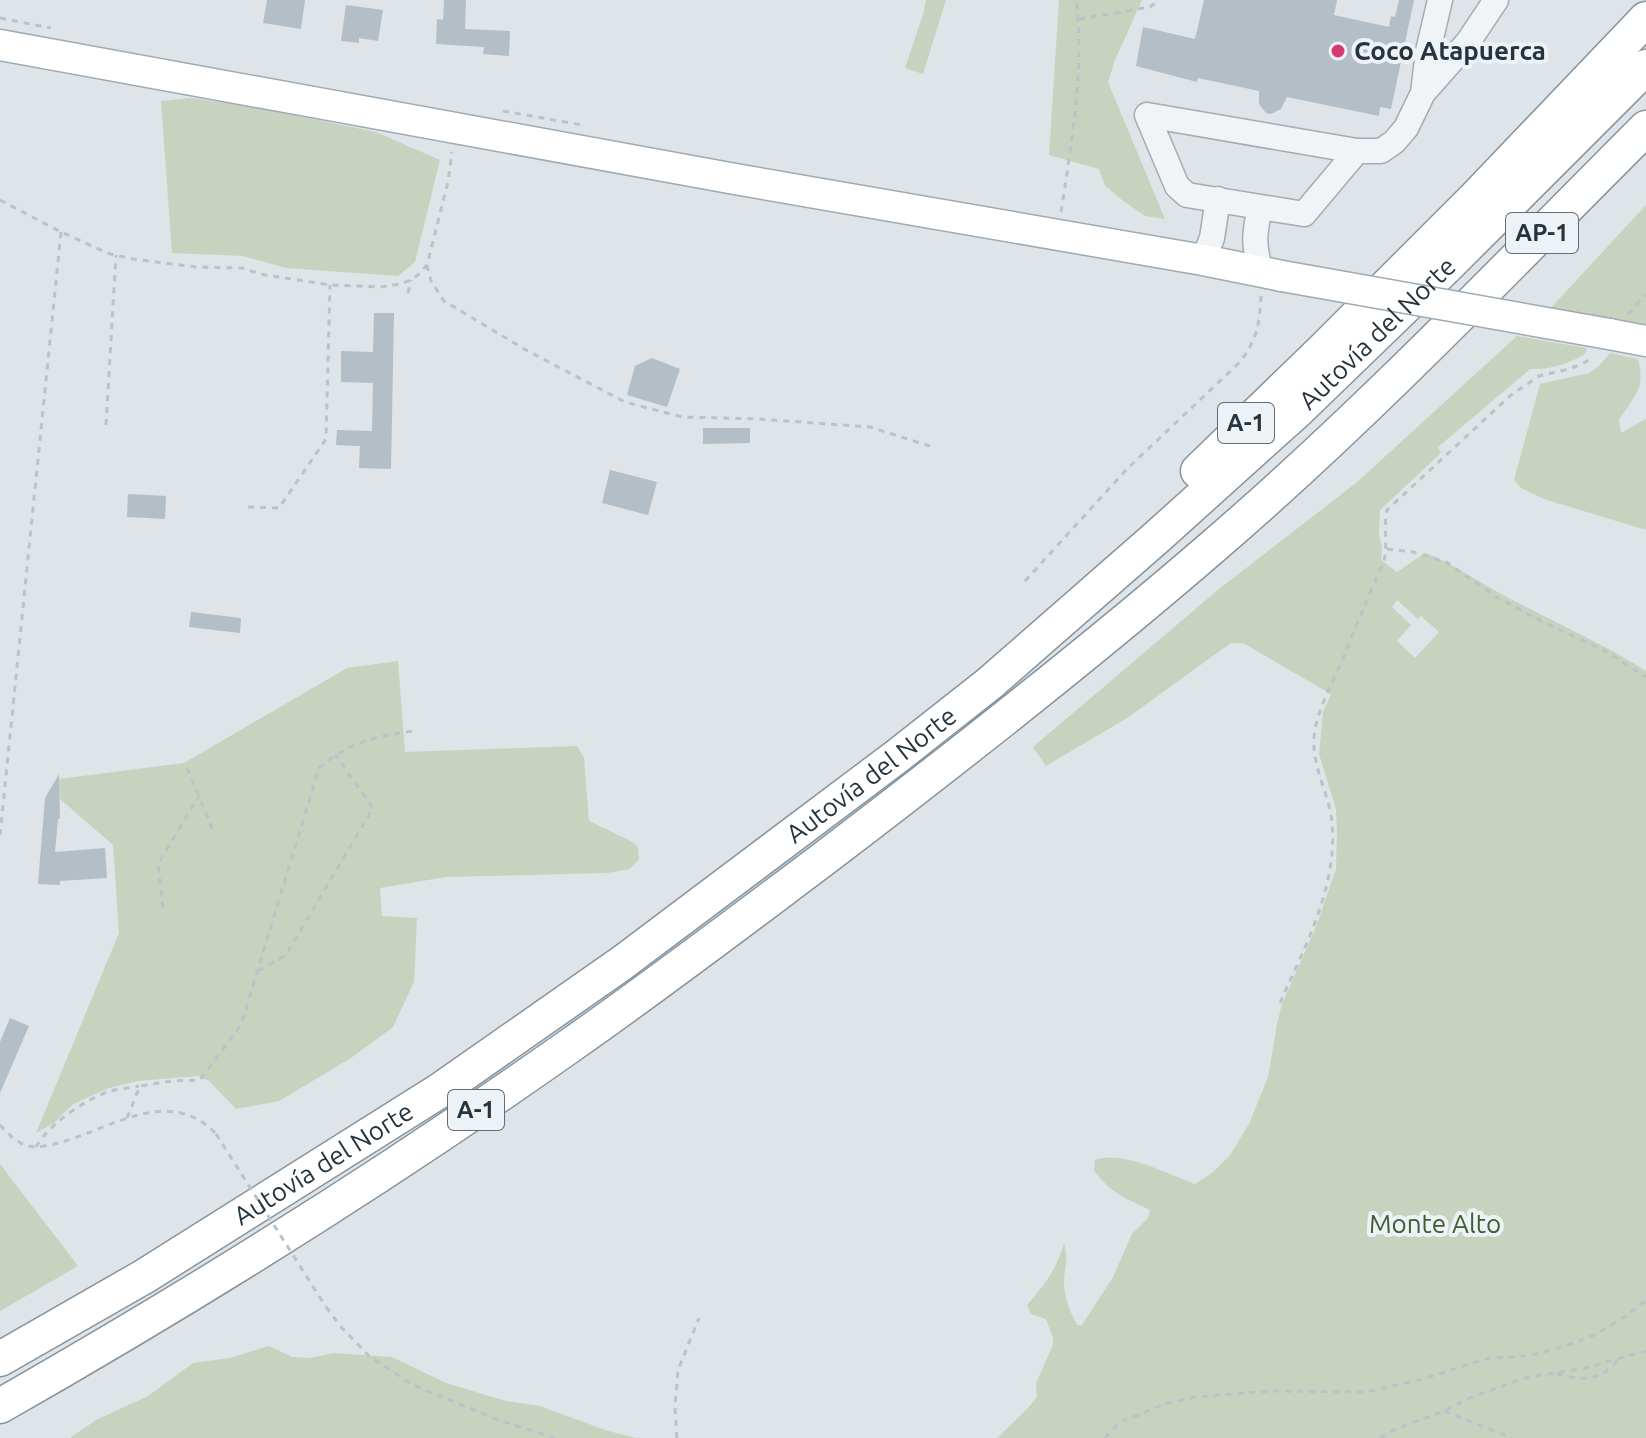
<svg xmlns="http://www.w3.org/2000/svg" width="1646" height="1438" font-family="Ubuntu,sans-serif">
  <rect width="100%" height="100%" fill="#dee4e8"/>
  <path fill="#c7d3be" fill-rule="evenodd" d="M926,0H946L923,74L905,68L924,11Z
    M1059,0H1142L1115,60L1108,82L1165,219L1145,216L1122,200L1105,186L1099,169L1049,155Z
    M190,98L248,106L376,132L440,160L415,262L398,276L286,268L243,256L172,253L161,101Z
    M1646,205V327L1548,311Z
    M1517,336L1587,348L1585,354C1568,364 1550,370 1530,369L1438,447L1441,453L1380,510L1379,533L1382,549L1381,560L1397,572L1425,553C1453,563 1470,577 1496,591C1546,619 1598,640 1646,671V1438H997L1027,1409L1037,1397L1036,1383L1053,1345V1338L1046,1319L1031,1314L1027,1305C1046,1283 1055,1272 1064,1244C1069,1256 1064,1270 1064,1282C1064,1298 1070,1311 1077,1325H1082L1113,1277L1132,1234L1148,1218L1150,1210C1125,1198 1112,1194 1094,1171L1095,1160C1124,1150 1166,1174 1195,1184L1212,1173L1230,1155L1249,1124L1268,1077L1277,1024L1282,1004L1316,927L1336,869L1337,832L1336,809L1319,754L1323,712L1331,694L1243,643H1231L1127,718L1046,766L1033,747L1219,589L1356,483ZM1397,600L1418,619L1421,616L1439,632L1415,658L1397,641L1411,625L1392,607Z
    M1610,353L1638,359C1646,389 1634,396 1619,420L1621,433L1646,419V530L1544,499L1521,488L1514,480L1540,384L1589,373L1599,366Z
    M398,661L405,752L577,746L584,758L589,821L631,841L638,847L639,859L630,869L607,873L446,877L380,888L382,916L417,918L414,982L393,1027L351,1058L279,1101L236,1109L209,1081L198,1076L138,1081L109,1088L73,1104L54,1123L36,1133L119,933L113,845L60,799L59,779L184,763L347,668Z
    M0,1164L78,1266L0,1311Z
    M269,1346L292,1357L310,1358L333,1353L392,1357L446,1383L506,1401L540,1406L608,1431L637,1438H70L96,1420L148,1396L193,1363L230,1358Z"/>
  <path fill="#b4bec6" d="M267,0H305L301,29L263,23Z
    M444,0H466L465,29L510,31L509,56L483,54L484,47L436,44L437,19L443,20Z
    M1204,0H1337L1334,15L1389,27L1391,16L1395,17L1399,0H1414L1391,109L1380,107L1379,116L1287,97L1281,109L1271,114L1266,113L1259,104V91L1198,78L1197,82L1136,66L1143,27L1195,39Z
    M346,5L383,10L378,41L359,38V43L341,41Z
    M374,313H394L391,469L359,468L360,446L336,445L337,430L372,431L373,383L341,382V351L373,352Z
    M652,358L680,369L667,407L627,395L635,366Z
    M703,428H750V443L703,444Z
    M610,470L657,482L648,515L602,503Z
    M128,494L166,496L165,519L127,517Z
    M191,612L241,618L240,633L189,627Z
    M59,774L60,819H58L55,852L105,848L107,878L60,881V885L38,884L45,798Z
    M10,1018L29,1026L0,1093V1042Z"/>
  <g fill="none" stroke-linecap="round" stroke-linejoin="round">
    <defs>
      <path id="minor" d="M1423,93L1428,51L1440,0
        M1147,115L1357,151L1304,214L1187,195L1177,186Z
        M1357,151H1381L1394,142L1406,128L1423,93L1468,42L1496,0
        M1260,207C1254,235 1253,244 1261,272
        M1203,260L1212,238L1218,199"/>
      <path id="major" d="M0,45L735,179L1203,260L1282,276
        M1609,334L1646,341"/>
      <g id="highway">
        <path d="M1198,471L1324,349L1476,197L1646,19"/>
        <path id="s1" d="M0,1359L145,1276L439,1091L622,963L896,757L990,683L1157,537L1298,410L1447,266L1646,67"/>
        <path d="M0,1406C195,1295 385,1176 568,1047C654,987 738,923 822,860C956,758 1088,655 1216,544C1367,414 1505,269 1646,128"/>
      </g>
    </defs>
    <use href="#minor" stroke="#a3acb2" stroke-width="27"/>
    <use href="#major" stroke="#9cabb5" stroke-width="33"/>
    <use href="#highway" stroke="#8494a0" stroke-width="37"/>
    <path stroke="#bcc2c7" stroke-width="3" stroke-dasharray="6 6" stroke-linecap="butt" d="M0,18L51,28
      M1079,19L1150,7L1159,0
      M503,111L582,125
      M0,200L61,232L110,254L133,259L196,267L242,268L260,274L330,285L380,287L400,284L411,280L419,274L427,265L448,182L452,152
      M1061,212C1071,147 1085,65 1076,0
      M427,265L431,281L444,301L526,350L625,402L682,417L759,419L870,427L936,448
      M408,293L411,280
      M1628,314L1646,294
      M106,425L116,255
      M248,507L279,508L326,439L330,285
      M1387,549L1413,552L1446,562L1495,596L1535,618L1607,652L1646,677
      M1025,581L1127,469L1241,361C1258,336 1259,326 1261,296
      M187,768L213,830
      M0,835L61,232
      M163,908L158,864L199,796
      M258,971L286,955L373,808L335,755
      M1280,1003C1305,946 1338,886 1332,822C1329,794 1312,767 1314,738C1316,712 1331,686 1341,663C1355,629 1369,595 1384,561C1388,544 1383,527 1387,510L1511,395L1539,376L1569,369L1584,363L1593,357
      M127,1118L140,1086L172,1081L200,1080L241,1025L319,768C347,743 376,736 413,731
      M0,1125C10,1136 21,1147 36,1147C41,1147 49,1145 54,1144C107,1132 168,1083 216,1134
      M36,1147C49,1124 82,1102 107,1092C117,1089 129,1088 139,1086
      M326,1307L342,1328L369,1356L413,1385L501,1421L555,1438
      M1557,1374C1581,1381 1602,1381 1618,1360
      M1444,1411L1512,1438
      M677,1438L675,1408L678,1370L699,1318
      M1105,1438L1121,1421L1142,1414L1164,1404L1195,1397L1272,1391L1366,1392L1423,1379L1489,1358L1527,1356L1563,1347L1594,1335L1626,1316L1646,1300
      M1380,1438L1396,1429L1444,1411L1472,1397L1528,1377L1581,1369L1646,1351"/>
    <use href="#minor" stroke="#f1f4f6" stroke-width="24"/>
    <use href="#major" stroke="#fff" stroke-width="30"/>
    <use href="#highway" stroke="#fff" stroke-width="34"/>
    <defs>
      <path id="major-bridge" d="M1282,276L1609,334"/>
    </defs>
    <use href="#major-bridge" stroke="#9cabb5" stroke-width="33" stroke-linecap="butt"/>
    <path stroke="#bcc2c7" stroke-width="3" stroke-dasharray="6 6" stroke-linecap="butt" d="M216,1134L326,1307"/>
    <use href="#major-bridge" stroke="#fff" stroke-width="30"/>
  </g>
  <circle fill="#d7396f" stroke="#edf2f6" stroke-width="3" cx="1338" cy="51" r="8"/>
  <g text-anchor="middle" stroke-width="8" stroke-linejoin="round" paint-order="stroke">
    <g fill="#edf2f6" stroke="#626d77" stroke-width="2">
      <rect x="1506" y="213" width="72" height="40" rx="6"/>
      <rect x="1218" y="403" width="56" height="40" rx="6"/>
      <rect x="448" y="1090" width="56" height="40" rx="6"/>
    </g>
    <g font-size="24" font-weight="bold" fill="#263440">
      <text x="1542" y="241">AP-1</text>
      <text x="1246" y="431">A-1</text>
      <text x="476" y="1118">A-1</text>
    </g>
    <g font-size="26" font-weight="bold" fill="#263440" stroke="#edf2f6" text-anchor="start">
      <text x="1354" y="60">Coco Atapuerca</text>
    </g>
    <g font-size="26" fill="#263440" stroke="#edf2f6">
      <text dy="9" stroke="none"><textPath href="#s1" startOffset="1722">Autovía del Norte</textPath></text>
      <text dy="9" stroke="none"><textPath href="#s1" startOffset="1050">Autovía del Norte</textPath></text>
      <text dy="9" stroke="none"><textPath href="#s1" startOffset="378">Autovía del Norte</textPath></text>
    </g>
    <g font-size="26" fill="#425d32" stroke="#edf2f6">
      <text x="1435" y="1233">Monte Alto</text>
    </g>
  </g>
</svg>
